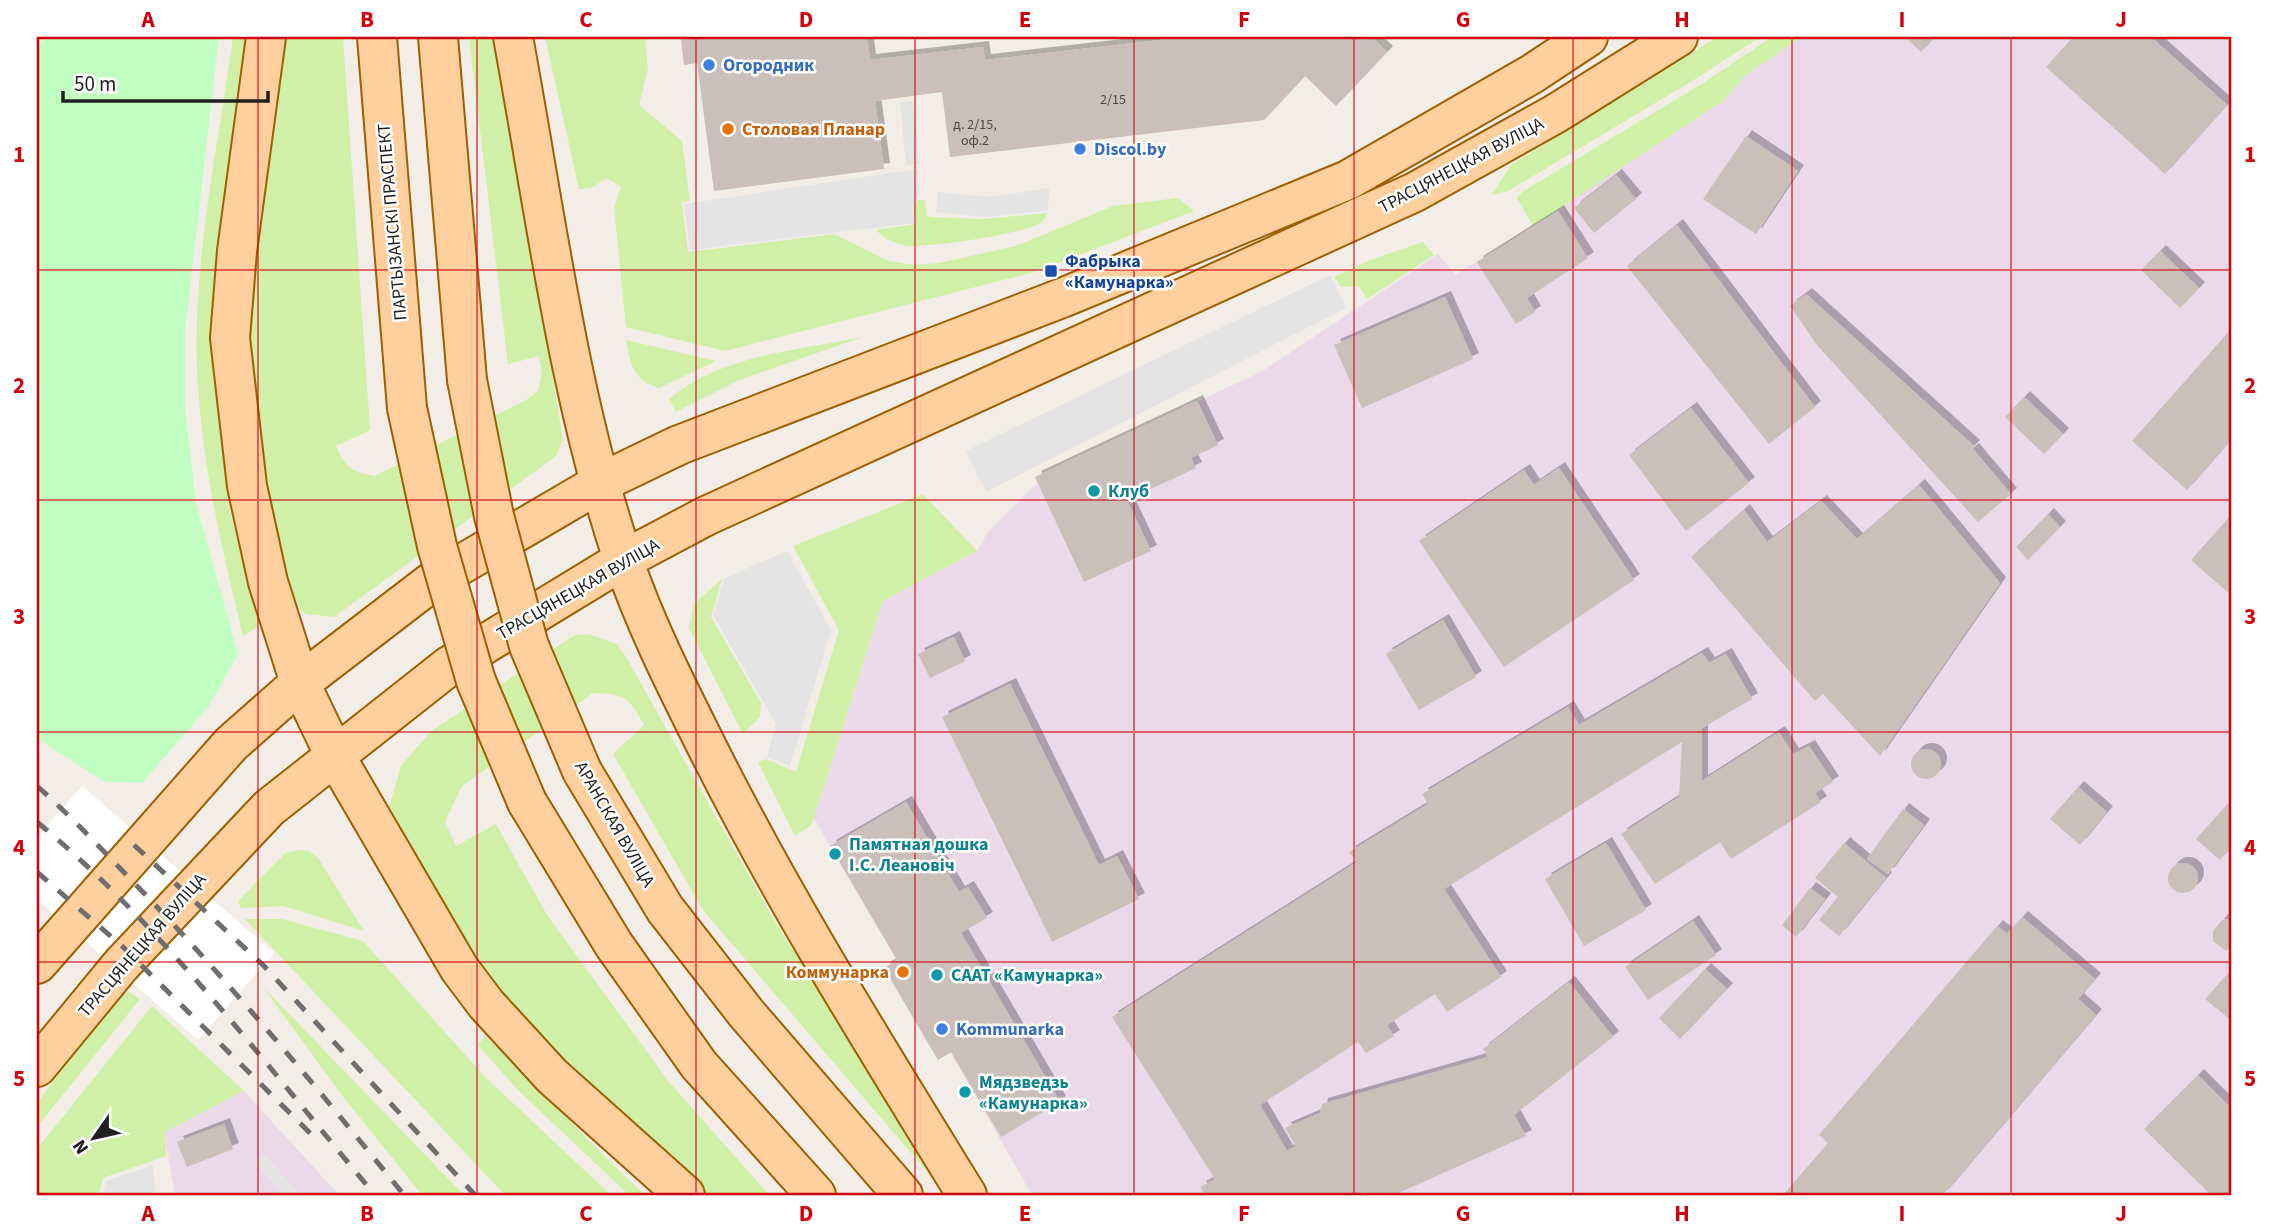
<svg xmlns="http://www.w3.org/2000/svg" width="2269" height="1232" font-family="'Source Sans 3',sans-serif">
  <defs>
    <filter id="shadow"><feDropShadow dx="6" dy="-6" stdDeviation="0" flood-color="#0004"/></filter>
  </defs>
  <rect width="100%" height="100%" fill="#f2ede6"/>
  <path fill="#ebd8e9" d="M1801,37H2232V1195H1032L951,1053L938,1060L884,968L897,960L814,818L883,601L977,551L988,532L1037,483L1035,477L1261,372L1438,254L1456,275L1723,101L1745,76Z
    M244,1091L339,1195H175L164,1132Z"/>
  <path fill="#d0f0a8" d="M233,37H248L221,257L219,415L228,503L259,626L243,636C223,553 203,471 198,385C190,274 218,148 233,37Z
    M278,37H343L370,430L336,446C345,467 352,472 375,476L526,400L538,391L542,373L539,356L508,364L469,37H497L563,440L556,456L334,617L305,614L286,594L259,467L246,315Z
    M545,37H645L648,68L639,105L682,141L690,201L682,202L688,252L834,234L888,261L914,265L939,263L1016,246L1113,206L1178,198L1194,211L1035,272L725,351L626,327L614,207L621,187L607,178L591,188L579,189Z
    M1717,37H1760L1697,78L1508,191L1492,195L1511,165Z
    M1772,37H1801L1745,76L1723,101L1533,226L1517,198L1522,192L1700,85Z
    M917,200H925L927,216L933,217L983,219L1048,213C1046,215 1044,220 1042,222C1025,234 932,247 909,246C896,245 885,239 876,230L916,224L913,211Z
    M1423,242L1434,255L1367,299L1359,286L1341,287L1334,277L1373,259Z
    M863,337L739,380L676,412L669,399C720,355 800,350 863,337Z
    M626,340L716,361L659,388C633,380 630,364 626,340Z
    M923,494L977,551L883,601L814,818L811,825L795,836L758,762L766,759L796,772L839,630L793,546Z
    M722,579L711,617L761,703L760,717L743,734L689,628L694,604Z
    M588,634L617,644L626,657L776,923L947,1195L703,910L613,754L644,725C629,696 624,694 593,693L462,786L445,822L456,846L496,824L547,915L669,1082L769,1195H710L686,1177L565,1065L500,989L427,886L387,814L401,766L430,732L575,635Z
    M298,850L309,851L318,858L364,931L283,906L241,908L238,901L285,853Z
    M245,919H282L363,941L486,1078L611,1195H505Z
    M263,987L464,1195H422L341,1094Z
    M122,988L140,999L37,1127V1103Z
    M152,1006L244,1091L165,1132L166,1156L103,1178L99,1195H37V1149Z
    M485,1036C541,1087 589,1144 645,1195H629L518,1090L478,1045Z"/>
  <path fill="#c1fec2" d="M46,37H219L185,331V409L196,503L238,654L209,706L142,783L105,782L37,738V46Z"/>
  <path fill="#e4e4e4" d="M913,101L919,164L906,165L900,102Z
    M917,169L919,193L912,211L915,223L690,250L684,204Z
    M1049,188L1048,211L984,217L936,212L938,192L989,197Z
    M1330,275L1346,308L986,492L966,451Z
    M787,551L831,630L790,766L767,757L776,724L713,615L725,578Z
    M264,1154L301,1195H284L254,1162Z
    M153,1165L156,1195H103L106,1181Z"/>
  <path fill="#fff" d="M82,786L274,953L198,1040L37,899V838Z"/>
  <path fill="#cabfb9" filter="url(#shadow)" d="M693,37H867L870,60L983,47L985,60L1187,37H1371L1387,52L1336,106L1305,76L1264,120L950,157L942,92L875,101L884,169L714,191L697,63L684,65L682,49L681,39Z
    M1905,37H1935L1921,52Z
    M2073,37H2151L2227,105L2165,174L2046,67Z
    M1746,136L1798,171L1756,234L1703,199Z
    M1616,175L1636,199L1594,233L1574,208Z
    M1558,211L1588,258L1527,298L1535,312L1516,324L1477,262Z
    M1677,225L1815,407L1769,444L1627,266Z
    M2160,251L2199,288L2180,308L2141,270Z
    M1806,294L1974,446L1958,462L1973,449L2011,494L1978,522L1817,345L1790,306Z
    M1445,297L1473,359L1362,408L1334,345Z
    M2232,328V438L2187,490L2132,441Z
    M2024,397L2063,434L2044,454L2005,417Z
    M1197,401L1218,445L1191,458L1196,468L1127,500L1151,551L1084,582L1035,477Z
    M1691,408L1749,483L1686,531L1629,455Z
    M1559,468L1634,580L1504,667L1419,541L1524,470L1534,485Z
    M1919,485L2000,583L1880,756L1823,694L1815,701L1691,557L1744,510L1767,542L1821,501L1857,539Z
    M2048,514L2060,527L2028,560L2016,547Z
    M2232,514V596L2191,560Z
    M1443,620L1476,677L1419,710L1386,654Z
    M954,637L965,661L930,678L918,654Z
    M1702,653L1709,663L1726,654L1752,699L1702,728V781L1779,732L1793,754L1809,746L1833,782L1815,793L1821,802L1731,859L1720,842L1655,884L1621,834L1679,797L1682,742L1444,889L1501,977L1447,1012L1435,994L1387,1025L1394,1036L1366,1053L1358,1042L1260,1105L1287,1151L1296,1146L1285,1128L1320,1113L1322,1104L1488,1057L1483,1049L1569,982L1613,1037L1514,1115L1526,1136L1394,1195H1367L1365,1192L1357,1195H1205L1200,1187L1215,1179L1112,1017L1357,862L1349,852L1428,804L1422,794L1568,707L1579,725Z
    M1010,684L1099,865L1117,856L1139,899L1052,942L942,717Z
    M1911 764a15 15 0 1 1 30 0a15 15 0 1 1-30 0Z
    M2078,787L2107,812L2080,845L2050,819Z
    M2232,799V846L2220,860L2196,839Z
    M906,802L959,892L968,887L987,918L961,933L1060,1102L1001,1137L951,1052L938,1060L884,968L897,960L830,846Z
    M1903,809L1924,825L1888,874L1867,859Z
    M1606,843L1646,910L1584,946L1545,879Z
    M1844,843L1886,878L1839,936L1819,920L1838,897L1815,878Z
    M2168 878a15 15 0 1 1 30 0a15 15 0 1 1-30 0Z
    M1810,888L1825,899L1796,937L1782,925Z
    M2022,917L2095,979L2078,999L2096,1015L1943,1195H1783L1828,1143L1819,1135L1997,926L2007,934Z
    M2232,919V949L2225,950L2213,941V931L2222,920Z
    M1693,921L1716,955L1648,1000L1625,967Z
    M1705,969L1727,989L1680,1039L1659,1018Z
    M2232,969V1021L2205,999Z
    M2198,1075L2232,1109V1195H2211L2144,1129Z
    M224,1124L233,1149L187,1167L177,1142Z"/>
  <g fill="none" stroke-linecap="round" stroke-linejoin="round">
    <defs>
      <path id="major" d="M266,37L237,251L230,338L247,486L268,582L300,683L334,754L459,968L486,1004L552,1076L685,1195
        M377,37L407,408
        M438,37L467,380
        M513,37C545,210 568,396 624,562C645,623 673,679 701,735C780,895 874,1044 967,1195
        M582,771L665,909L746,1013L903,1195
        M527,802L614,945L699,1065L816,1195
        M37,964L231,744L300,683L433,581L602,482L679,445L1062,298L1348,180L1532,74L1588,37
        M37,1067L121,965L269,808L449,666L623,560L706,516L1415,192L1555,114L1678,37"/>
    </defs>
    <use href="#major" stroke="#9d5f00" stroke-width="42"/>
    <use href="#major" stroke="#ffcf9e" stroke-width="38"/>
    <path stroke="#6e6e6e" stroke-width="5" stroke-dasharray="14 14" stroke-linecap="butt" d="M37,786C73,818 105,853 139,888C233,986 319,1090 404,1195
      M37,822C162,925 271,1071 375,1195
      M134,845L263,965L475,1195
      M37,872L122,946L317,1140"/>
    <defs>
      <path id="major-bridge" d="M467,380L494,516L529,646L582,771
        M407,408L437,546L476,681L527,802"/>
    </defs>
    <use href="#major-bridge" stroke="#9d5f00" stroke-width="42" stroke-linecap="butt"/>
    <use href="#major-bridge" stroke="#ffcf9e" stroke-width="38"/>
  </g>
  <path fill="none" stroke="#d1000d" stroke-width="2" stroke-opacity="0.55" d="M258,37V1195M477,37V1195M696,37V1195M915,37V1195M1134,37V1195M1354,37V1195M1573,37V1195M1792,37V1195M2011,37V1195M37,270H2232M37,500H2232M37,732H2232M37,962H2232"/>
  <g fill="#3f7fe0" stroke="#fff" stroke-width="2.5">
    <circle cx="709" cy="65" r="7"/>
    <circle cx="1080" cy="149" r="7"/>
    <circle cx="942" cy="1029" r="7"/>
  </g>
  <g fill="#e8710a" stroke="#fff" stroke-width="2.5">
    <circle cx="728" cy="129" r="7"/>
    <circle cx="903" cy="972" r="7"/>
  </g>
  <rect fill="#1a4fb4" stroke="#fff" stroke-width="2.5" x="1044" y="264" width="14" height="14" rx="3.5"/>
  <g fill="#0f9aa8" stroke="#fff" stroke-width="2.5">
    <circle cx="1094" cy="491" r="7"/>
    <circle cx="835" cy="854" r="7"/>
    <circle cx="937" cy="975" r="7"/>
    <circle cx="965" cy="1092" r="7"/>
  </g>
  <g text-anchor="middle" stroke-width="5" stroke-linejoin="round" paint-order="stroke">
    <g font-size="14" fill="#4a4846">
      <text x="1113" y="104">2/15</text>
      <text x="975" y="129">д. 2/15,<tspan x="975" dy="16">оф.2</tspan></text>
    </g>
    <g font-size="18" font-weight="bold" fill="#366cbe" stroke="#fff" text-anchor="start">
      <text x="723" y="71">Огородник</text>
      <text x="1094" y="155">Discol.by</text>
      <text x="956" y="1035">Kommunarka</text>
    </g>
    <g font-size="18" font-weight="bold" fill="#c56008" stroke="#fff" text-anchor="start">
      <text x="742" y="135">Столовая Планар</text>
      <text x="889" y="978" text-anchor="end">Коммунарка</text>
    </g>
    <g font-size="18" fill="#202020" stroke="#fff">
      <text transform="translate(1461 165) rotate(-28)" y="6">ТРАСЦЯНЕЦКАЯ ВУЛІЦА</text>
      <text transform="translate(392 222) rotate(-95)" y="6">ПАРТЫЗАНСКІ ПРАСПЕКТ</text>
      <text transform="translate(578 589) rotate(-30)" y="6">ТРАСЦЯНЕЦКАЯ ВУЛІЦА</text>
      <text transform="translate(615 824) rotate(60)" y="6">АРАНСКАЯ ВУЛІЦА</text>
      <text transform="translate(142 945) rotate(-49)" y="6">ТРАСЦЯНЕЦКАЯ ВУЛІЦА</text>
    </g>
    <g font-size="18" font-weight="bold" fill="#164399" stroke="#fff" text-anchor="start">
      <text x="1065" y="267">Фабрыка<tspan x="1065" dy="21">«Камунарка»</tspan></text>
    </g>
    <g font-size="18" font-weight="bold" fill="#0d838f" stroke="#fff" text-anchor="start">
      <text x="1108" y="497">Клуб</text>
      <text x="849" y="850">Памятная дошка<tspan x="849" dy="21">І.С. Леановіч</tspan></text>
      <text x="951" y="981">СААТ «Камунарка»</text>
      <text x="979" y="1088">Мядзведзь<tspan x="979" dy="21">«Камунарка»</tspan></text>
    </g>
  </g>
  <rect width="2269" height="1232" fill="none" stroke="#ffffff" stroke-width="77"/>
  <g transform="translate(94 1138) rotate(236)" stroke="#ffffff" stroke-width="5" paint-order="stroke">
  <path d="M0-5L12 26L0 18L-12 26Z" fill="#202020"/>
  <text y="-10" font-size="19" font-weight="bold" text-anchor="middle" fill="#202020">N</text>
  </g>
  <path d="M63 91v10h205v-10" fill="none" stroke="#202020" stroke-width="3.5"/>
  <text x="74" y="91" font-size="21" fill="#202020" stroke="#ffffff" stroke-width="5" paint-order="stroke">50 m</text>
  <rect x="38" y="38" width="2192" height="1156" fill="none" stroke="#d1000d" stroke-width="2.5"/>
  <g font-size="23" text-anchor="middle" font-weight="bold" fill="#d1000d">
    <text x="148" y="27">A</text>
    <text x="367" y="27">B</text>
    <text x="586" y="27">C</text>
    <text x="806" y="27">D</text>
    <text x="1025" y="27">E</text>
    <text x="1244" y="27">F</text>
    <text x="1463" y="27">G</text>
    <text x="1682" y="27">H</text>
    <text x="1902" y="27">I</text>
    <text x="2121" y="27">J</text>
    <text x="19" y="162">1</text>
    <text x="2250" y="162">1</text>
    <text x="19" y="393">2</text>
    <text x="2250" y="393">2</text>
    <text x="19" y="624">3</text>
    <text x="2250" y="624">3</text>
    <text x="19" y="855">4</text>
    <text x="2250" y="855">4</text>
    <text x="19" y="1086">5</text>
    <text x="2250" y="1086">5</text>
    <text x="148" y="1221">A</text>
    <text x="367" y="1221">B</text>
    <text x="586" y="1221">C</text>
    <text x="806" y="1221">D</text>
    <text x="1025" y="1221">E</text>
    <text x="1244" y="1221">F</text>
    <text x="1463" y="1221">G</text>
    <text x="1682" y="1221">H</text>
    <text x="1902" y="1221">I</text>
    <text x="2121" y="1221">J</text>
  </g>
</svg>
